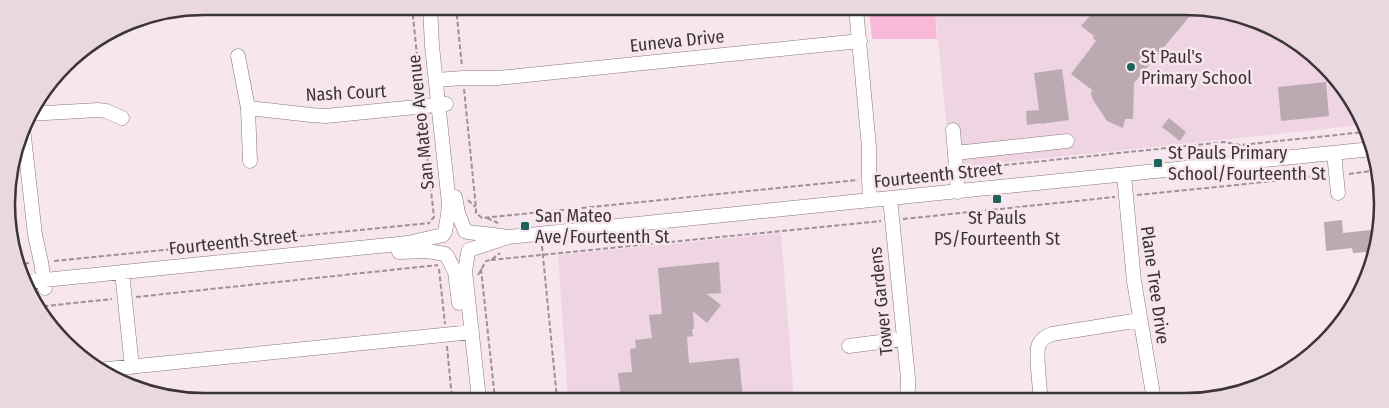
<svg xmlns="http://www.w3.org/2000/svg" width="1389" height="408" font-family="'Fira Sans Condensed',sans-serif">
  <rect width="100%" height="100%" fill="#f8e6ee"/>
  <path fill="#eed5e1" d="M935,9L1224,10L1295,40L1350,94L1362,125L951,168Z
    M781,233L794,399H568L558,255Z"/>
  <path fill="#f9bad9" d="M869,9H935L937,39H872Z"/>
  <path fill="#bbaab2" d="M1095,10H1195L1134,83L1133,119H1125L1123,128L1107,121L1093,100L1091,94L1092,90L1071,74L1096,41L1093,38L1094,36L1081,26Z
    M1062,69L1069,120L1041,124V123L1027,125L1026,111L1039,110L1034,73Z
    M1326,82L1329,116L1281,121L1278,87Z
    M1169,118L1186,132L1180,141L1162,127Z
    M1342,220L1343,233L1379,229V243L1369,270L1367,252L1353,253L1352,248L1326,251L1324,222Z
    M719,262L721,293L707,294L721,305L707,323L693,311L694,329H692L693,336L687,337L689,363L739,358L743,399H621L618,373L632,372L630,349L636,348L635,340L652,338L649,315L662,314L658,268Z"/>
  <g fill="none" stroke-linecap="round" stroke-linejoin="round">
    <defs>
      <path id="minor" d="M430,7L432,46L449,204L448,215L445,232
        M856,9L869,147V179L870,200
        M238,56L248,108L250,161
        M436,80L463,78H498L860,41
        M248,108L311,115L326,116L446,104
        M28,114L98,110L106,111L122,118
        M23,128L35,235L41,262L45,288
        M953,130L958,192
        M955,153L1067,141
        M1334,153L1338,193
        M1124,175L1134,281L1154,400
        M455,197L458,213L465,231
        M890,198L908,378V388L906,399
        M467,232L502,236
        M469,250L508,237L1372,149
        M399,252L427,251L445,254
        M468,253L465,271L479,399
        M447,256L455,272L459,303
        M122,272L132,367
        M25,282L408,243L443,235
        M849,346L903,339
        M98,370L472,332
        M1040,394C1040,384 1035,353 1039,344C1042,339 1046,336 1052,334L1140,320"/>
    </defs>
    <use href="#minor" stroke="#86767e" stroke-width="15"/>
    <path stroke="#9d9197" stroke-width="2" stroke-dasharray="5 2.5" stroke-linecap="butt" d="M412,7L421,94
      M456,7L462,67
      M464,89L476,208V213L482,218L858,180
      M423,119L434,217L428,224
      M967,169L1224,142L1240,145L1365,132
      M1349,174L1379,170
      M880,177L945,171
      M1137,195L1324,176
      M468,200L475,207
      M487,218L498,223
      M903,219L1115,197
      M542,246L557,399
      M491,260L881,221
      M54,261L429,223
      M17,265L29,263
      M439,269L445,324
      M481,269L495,399
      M478,275L486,261L491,260L500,253
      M136,297L438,265
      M36,307L112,299
      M447,346L452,398"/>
    <use href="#minor" stroke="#fff" stroke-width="14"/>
  </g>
  <g fill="#1b655d" stroke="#f8e6ee" stroke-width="2">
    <circle cx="1131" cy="67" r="5"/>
    <rect x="1153" y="158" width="10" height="10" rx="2.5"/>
    <rect x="992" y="194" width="10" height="10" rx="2.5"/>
    <rect x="520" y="221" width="10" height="10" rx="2.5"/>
  </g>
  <g text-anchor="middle" stroke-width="5" stroke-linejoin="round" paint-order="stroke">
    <g font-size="18" fill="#3b3438" stroke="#f8e6ee">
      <text transform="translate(677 41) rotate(-6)" y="6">Euneva Drive</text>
      <text transform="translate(346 93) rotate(-3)" y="6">Nash Court</text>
      <text transform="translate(421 122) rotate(-96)" y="6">San Mateo Avenue</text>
      <text transform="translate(938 175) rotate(-6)" y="6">Fourteenth Street</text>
      <text transform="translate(233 242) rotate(-6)" y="6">Fourteenth Street</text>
      <text transform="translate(1155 285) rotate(82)" y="6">Plane Tree Drive</text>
      <text transform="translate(881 301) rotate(-96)" y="6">Tower Gardens</text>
    </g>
    <g font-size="18" fill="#3b3438" stroke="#f8e6ee" text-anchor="start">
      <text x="1141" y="63">St Paul's<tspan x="1141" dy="21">Primary School</tspan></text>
      <text x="1168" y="159">St Pauls Primary<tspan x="1168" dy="21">School/Fourteenth St</tspan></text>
      <text x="535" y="222">San Mateo<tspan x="535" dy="21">Ave/Fourteenth St</tspan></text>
      <text x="997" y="224" text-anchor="middle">St Pauls<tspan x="997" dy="21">PS/Fourteenth St</tspan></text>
    </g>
  </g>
  <path d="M0 0H1389V408H0ZM204 15H1185A189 189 0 0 1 1374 204V204A189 189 0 0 1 1185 393H204A189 189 0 0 1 15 204V204A189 189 0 0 1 204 15Z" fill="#e9d8df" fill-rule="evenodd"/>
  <path fill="none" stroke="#3b3438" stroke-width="2.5" d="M204 15H1185A189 189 0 0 1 1374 204V204A189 189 0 0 1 1185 393H204A189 189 0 0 1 15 204V204A189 189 0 0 1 204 15Z"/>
</svg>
